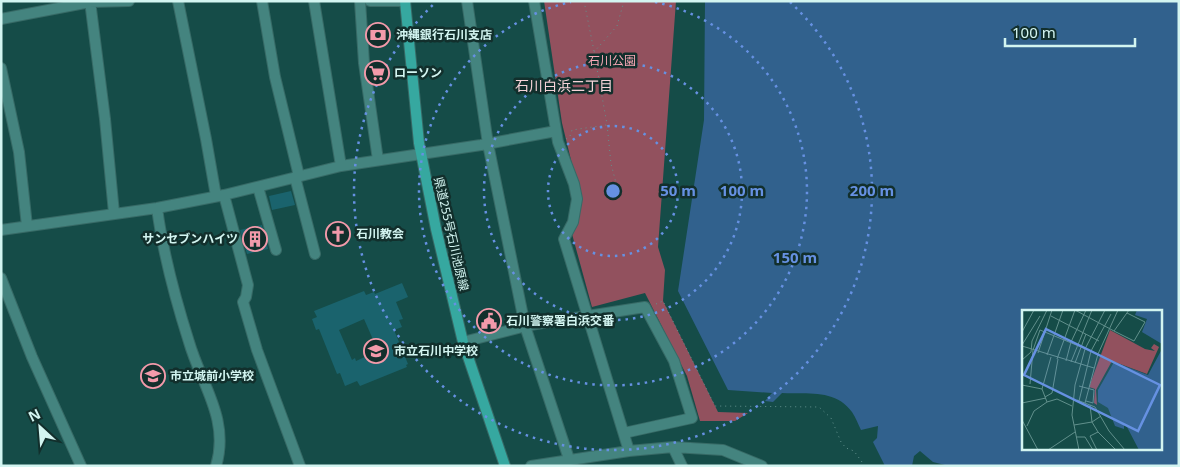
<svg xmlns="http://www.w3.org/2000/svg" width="1180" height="467" font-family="'Noto Sans','Noto Sans JP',sans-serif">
  <rect width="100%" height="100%" fill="#154c48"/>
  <path fill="#92515e" d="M544,1H676L658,247L665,270L663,301L718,412L748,413L735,421H700L687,376L645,293L592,307L572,234L580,197L562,123Z"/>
  <path fill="#31618d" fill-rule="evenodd" d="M705,1H1179V466H944L945,465L933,462L920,451L914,456L912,466H885L873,442L877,438L878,426L861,430C858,424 856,418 852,412C836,389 807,394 782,393L773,402L765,401L772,393L728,390L678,291L704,120ZM1024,311H1161V448H1024Z"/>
  <path fill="#1a636d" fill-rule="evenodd" d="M291,191L295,205L272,210L269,196Z
    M262,225L268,249L247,254L240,230Z
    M402,283L408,297L396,302L403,319L399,320L402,327L394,330L408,364L406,365L407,367L360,386L357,381L345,386L340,373L337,374L319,329L316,330L312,319L317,317L314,311L364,291L366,295L374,292L375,294ZM364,319L378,351L356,361L355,358L352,360L339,330Z"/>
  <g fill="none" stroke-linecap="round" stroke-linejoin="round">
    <defs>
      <path id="minor" d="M90,1L105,119L114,213
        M178,1L206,139L216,196
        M262,1L275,77L299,176
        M314,1L341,166
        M360,1L364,63L378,160
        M370,1H404
        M467,1L488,144L525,326L569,459
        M534,1L558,142L574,184L577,199L573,222L564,239L629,451
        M1,19L90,2L129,1
        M1,68L19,152L27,226
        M295,177L315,254
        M258,187L276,250
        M224,195L248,285L246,297L243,302L257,350L300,466
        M157,208C163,253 175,298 189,342C201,384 230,419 216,466
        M1,230L157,208L224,195L341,166L481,145L556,131
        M1,278L32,357L81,466
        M463,342L530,325L645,307L674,361L692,418L624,433
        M673,447L682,466
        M531,466L629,451L673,447L723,450L762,466"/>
      <path id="secondary" d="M405,1L419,143L436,229L463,342L505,466"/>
    </defs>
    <use href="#minor" stroke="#376a66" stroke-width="12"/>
    <use href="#secondary" stroke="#376a66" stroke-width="12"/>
    <path stroke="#63928e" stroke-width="1" stroke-dasharray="1 4" stroke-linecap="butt" d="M584,1L594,51
      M566,139L570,136L572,130L606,125
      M618,190L611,164L607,124L594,52L617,26L624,1
      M656,304L663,301L715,406L819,407L831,418L841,442L846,448L854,451L862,462"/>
    <use href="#minor" stroke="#44847f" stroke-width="10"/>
    <use href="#secondary" stroke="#36a8a0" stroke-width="10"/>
  </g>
  <g fill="none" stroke="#6691e2" stroke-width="2.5" stroke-dasharray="2.5 5">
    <circle cx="613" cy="191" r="65"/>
    <circle cx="613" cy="191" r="129"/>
    <path d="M655 2A194 194 0 1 1 571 2"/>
    <path d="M790 2A259 259 0 1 1 436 2"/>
  </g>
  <defs>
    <symbol id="bank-ring" viewBox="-11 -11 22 22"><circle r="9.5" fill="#122f2c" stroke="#f39aaa" stroke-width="1.5"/><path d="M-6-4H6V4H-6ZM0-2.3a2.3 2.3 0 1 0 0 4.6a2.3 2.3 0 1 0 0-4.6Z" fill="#f39aaa"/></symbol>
    <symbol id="supermarket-ring" viewBox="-11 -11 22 22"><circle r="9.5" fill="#122f2c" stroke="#f39aaa" stroke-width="1.5"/><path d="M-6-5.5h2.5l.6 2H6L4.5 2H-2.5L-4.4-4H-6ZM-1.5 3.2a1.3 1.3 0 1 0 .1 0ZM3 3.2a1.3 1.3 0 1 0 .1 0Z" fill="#f39aaa"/></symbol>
    <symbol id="church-ring" viewBox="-11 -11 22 22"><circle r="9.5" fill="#122f2c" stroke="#f39aaa" stroke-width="1.5"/><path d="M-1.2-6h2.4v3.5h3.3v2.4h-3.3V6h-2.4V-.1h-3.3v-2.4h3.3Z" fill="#f39aaa"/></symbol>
    <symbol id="building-ring" viewBox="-11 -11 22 22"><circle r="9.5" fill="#122f2c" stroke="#f39aaa" stroke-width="1.5"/><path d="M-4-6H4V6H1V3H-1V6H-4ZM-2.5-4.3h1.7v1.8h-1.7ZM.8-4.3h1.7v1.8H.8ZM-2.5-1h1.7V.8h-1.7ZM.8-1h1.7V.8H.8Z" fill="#f39aaa"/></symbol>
    <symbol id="civic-ring" viewBox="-11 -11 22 22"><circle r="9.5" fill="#122f2c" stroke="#f39aaa" stroke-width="1.5"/><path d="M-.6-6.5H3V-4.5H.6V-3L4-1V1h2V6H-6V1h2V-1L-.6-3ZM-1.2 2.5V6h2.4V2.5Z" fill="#f39aaa"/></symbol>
    <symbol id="school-ring" viewBox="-11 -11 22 22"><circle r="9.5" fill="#122f2c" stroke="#f39aaa" stroke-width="1.5"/><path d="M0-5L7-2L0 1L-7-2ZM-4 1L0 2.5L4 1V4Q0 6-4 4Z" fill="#f39aaa"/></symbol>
  </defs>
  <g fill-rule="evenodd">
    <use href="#bank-ring" x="364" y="21" width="28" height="28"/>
    <use href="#supermarket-ring" x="363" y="59" width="28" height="28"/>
    <use href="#church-ring" x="324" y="220" width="28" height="28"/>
    <use href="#building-ring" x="241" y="225" width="28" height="28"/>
    <use href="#civic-ring" x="475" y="307" width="28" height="28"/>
    <use href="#school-ring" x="362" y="337" width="28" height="28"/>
    <use href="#school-ring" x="139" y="362" width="28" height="28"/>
  </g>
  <g text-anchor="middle" stroke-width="5" stroke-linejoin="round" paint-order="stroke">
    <g font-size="12" font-weight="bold" fill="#d3f5f1" stroke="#122f2c" text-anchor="start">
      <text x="396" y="39">沖縄銀行石川支店</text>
      <text x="394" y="77">ローソン</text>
      <text x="356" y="238">石川教会</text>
      <text x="238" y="243" text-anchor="end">サンセブンハイツ</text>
      <text x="506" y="325">石川警察署白浜交番</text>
      <text x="394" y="355">市立石川中学校</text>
      <text x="170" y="380">市立城前小学校</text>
    </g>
    <g font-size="12" fill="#f9a9b7" stroke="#122f2c">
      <text x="612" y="65">石川公園</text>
    </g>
    <g font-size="12" fill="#d3f5f1" stroke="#122f2c">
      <text transform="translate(451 234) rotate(77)" y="4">県道255号石川池原線</text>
    </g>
    <g font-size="14" fill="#f6d3d8" stroke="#122f2c">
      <text x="564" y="91">石川白浜二丁目</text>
    </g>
  </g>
  <g transform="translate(1022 310)">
    <rect width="140" height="140" fill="#154c48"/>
    <path d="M88,20L123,39L133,41L129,38L132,34L137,37L125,64L90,51L74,80L75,95L72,93L73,79L67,77Z" fill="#92515e"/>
    <path d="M115,0H140V34L120,22L125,9L113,5ZM140,39V140H117L105,117L102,115V119L93,116L86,98L76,92V80L92,52L126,65Z" fill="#31618d"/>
    <path fill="none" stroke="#61908c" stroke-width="1" d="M53,0L92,21L107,0M29,6L77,31M92,21L112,31L123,12L105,3M0,22L12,0M0,35L18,6M0,36L72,58M16,43L30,0M25,45L41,0M35,49L53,0M0,50L9,42L10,31L25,0M44,51L49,32L64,0M49,52L70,0M53,53L64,24M8,74L11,40L18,20L76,44M0,75L20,79M57,76L72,80L71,93L64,91M23,87L30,83L36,49M55,90L73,97L87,121L103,140M57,91L69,41L89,4M25,92L35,89L50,96M0,93L24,88M63,93L76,44L96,0M68,95L70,112L76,122L94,140M0,110L16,140M52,115L70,112L79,106M5,116L12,101L25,92L20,79L29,47M54,127H63L71,140M26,140L53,122M57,140L50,105L53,75L63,39L83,0M75,140L68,126L76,122"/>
    <path fill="#6691e2" fill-opacity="0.15" stroke="#6691e2" stroke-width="2.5" d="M24,19L138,75L116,121L2,65Z"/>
    <rect width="140" height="140" fill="none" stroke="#d3f5f1" stroke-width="2.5"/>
  </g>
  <circle cx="613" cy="191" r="8" fill="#6691e2" stroke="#122f2c" stroke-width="2.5"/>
  <g font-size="15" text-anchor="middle" font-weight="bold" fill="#6691e2" stroke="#122f2c" stroke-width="5" stroke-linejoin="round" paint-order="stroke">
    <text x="678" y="196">50 m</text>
    <text x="742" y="196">100 m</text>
    <text x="872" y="196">200 m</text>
    <text x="795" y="263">150 m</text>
  </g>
  <rect width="1180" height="467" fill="none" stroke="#d3f5f1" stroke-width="5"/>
  <g transform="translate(40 427) rotate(334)" stroke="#122f2c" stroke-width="4" paint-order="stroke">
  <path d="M0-4L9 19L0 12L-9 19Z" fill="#d3f5f1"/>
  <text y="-8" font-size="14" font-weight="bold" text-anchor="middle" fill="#d3f5f1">N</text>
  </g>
  <path d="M1005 38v8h130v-8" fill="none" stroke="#d3f5f1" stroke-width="2.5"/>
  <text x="1012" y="38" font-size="15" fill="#d3f5f1" stroke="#122f2c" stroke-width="4" paint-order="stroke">100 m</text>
</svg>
